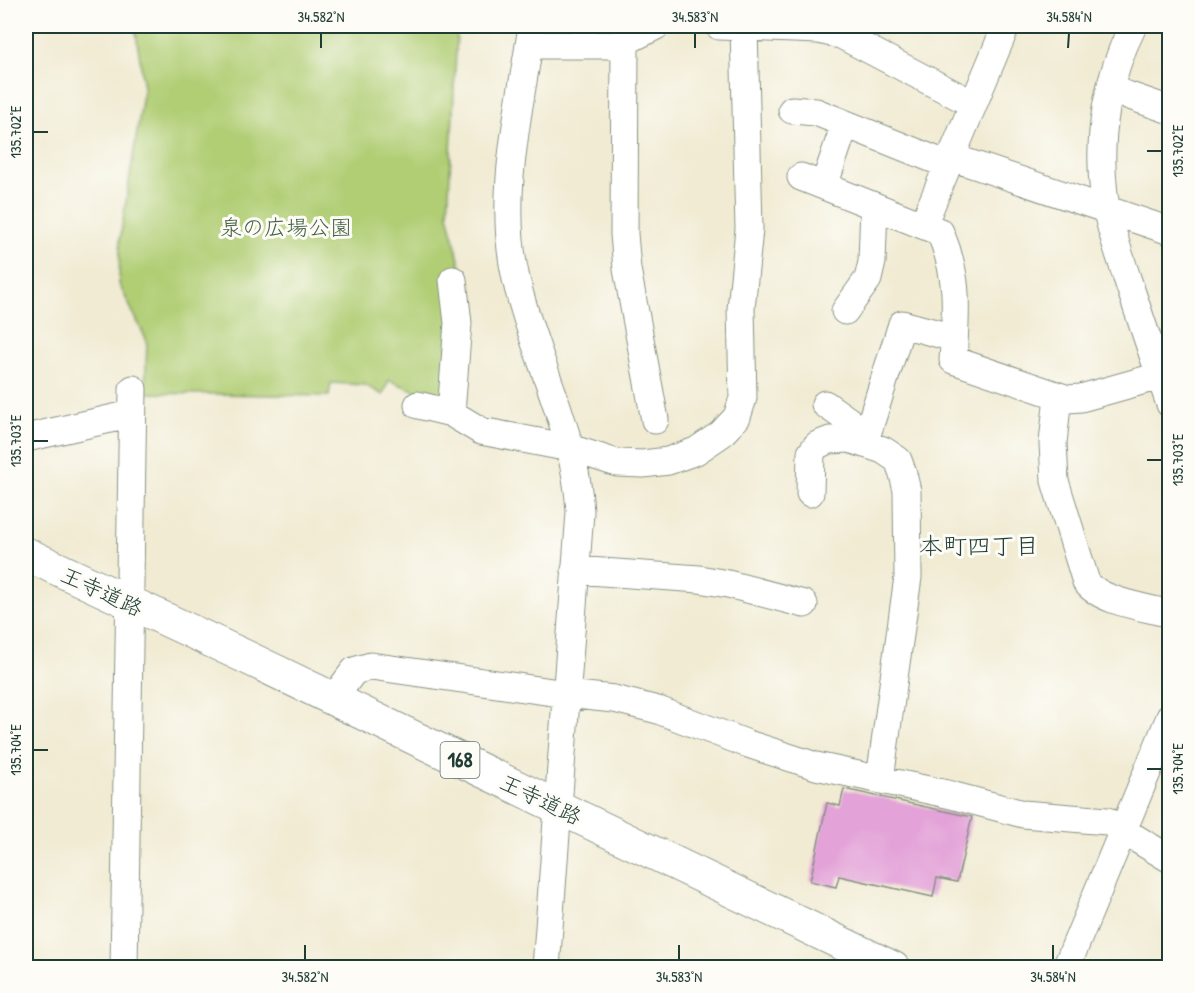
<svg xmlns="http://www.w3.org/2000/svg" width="1195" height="993" font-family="'Patrick Hand','Klee One',sans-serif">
  <rect width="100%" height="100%" fill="#fdfcf7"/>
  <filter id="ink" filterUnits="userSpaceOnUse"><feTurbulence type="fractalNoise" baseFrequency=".0167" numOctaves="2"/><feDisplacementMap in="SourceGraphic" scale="12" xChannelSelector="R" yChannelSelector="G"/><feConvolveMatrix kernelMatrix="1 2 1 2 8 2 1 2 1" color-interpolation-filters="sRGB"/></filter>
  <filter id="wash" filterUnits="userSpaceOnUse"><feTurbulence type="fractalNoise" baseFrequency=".008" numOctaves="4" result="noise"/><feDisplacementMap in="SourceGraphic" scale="24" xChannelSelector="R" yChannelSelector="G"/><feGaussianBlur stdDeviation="1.35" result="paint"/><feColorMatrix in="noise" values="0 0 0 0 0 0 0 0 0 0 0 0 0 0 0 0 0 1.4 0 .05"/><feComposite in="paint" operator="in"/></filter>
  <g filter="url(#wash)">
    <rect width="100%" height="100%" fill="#f1ebd3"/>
    <path fill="#b1ce75" stroke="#688654" stroke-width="1.5" d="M135,26H456L457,32L448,214L463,277L450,324L444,403L389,380L383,395L365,385L331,383L329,396L145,393L147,341L119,284L120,239L144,88Z"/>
    <g id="blocks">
      <path fill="#e3a2d8" d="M844,789L972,817L957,882L937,878L933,897L839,876L836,887L810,881L827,803L840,806Z"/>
    </g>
  </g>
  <g filter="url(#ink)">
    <use href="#blocks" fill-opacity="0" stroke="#889484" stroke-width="1.5"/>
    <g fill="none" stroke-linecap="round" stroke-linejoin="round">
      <defs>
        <path id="minor" d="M532,26C520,108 497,196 516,279C534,358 576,431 580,512L546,968
          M719,26L819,30L841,35L973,104
          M1133,26C1107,77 1097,137 1104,194C1107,220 1119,253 1127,278C1141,320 1155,362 1170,404
          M625,42L624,234L627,269L655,420
          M529,45H618L656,26
          M1110,91L1127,95L1170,110
          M792,110L816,112L948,165
          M951,157L1170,231
          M801,177L940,232C960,279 956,311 953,360L1068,399L1081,398L1170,373
          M824,186L845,124
          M923,225L1006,26
          M845,311L868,279L872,262L874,206
          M1058,396L1053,443L1055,481L1086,582C1101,602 1145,607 1170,614
          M825,404L849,421L864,444
          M418,405L451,413L481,431L570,448L617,463L643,464L668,461L696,451L721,434L737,417L743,398L741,309L749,229L744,27
          M451,413L458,323L453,280
          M26,438L132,414
          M864,444L902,324L954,338
          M810,493L811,453L817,445L830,440L849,439L883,450L898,460L903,474L907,491L908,577L880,779
          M575,570L699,579L728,584L804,604
          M333,699L354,671L371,666L566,694L614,699L658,710L748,744L816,766L947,794L1023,814L1107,821L1170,859
          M124,968L133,389
          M1066,968L1170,717"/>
        <path id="highway" d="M26,554L246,657L893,968"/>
      </defs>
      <use href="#minor" stroke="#889484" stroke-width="29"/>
      <use href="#highway" stroke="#889484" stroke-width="35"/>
      <use href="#minor" stroke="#fff" stroke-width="27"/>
      <use href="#highway" stroke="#fff" stroke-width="33"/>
    </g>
  </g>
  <path fill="none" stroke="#1f3d34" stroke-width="2" d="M321,48V33M695,48V33M1068,48L1069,33M33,132H48M1147,151H1162M33,441H48M1147,460H1162M33,750H48M1147,769H1162M305,960V945M679,960V945M1053,960V945"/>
  <g text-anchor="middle" stroke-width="6" stroke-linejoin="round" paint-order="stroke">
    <rect fill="#fdfcf7" stroke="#62766e" stroke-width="1.5" x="440.5" y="742" width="39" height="36" rx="4.5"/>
    <g font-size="21" font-weight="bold" fill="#1f3d34">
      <text x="460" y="767">168</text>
    </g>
    <g font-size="22" fill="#446144" stroke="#fdfcf7">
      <text x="286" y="235">泉の広場公園</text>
    </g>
    <g font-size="22" fill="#1f3d34" stroke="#fdfcf7">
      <text transform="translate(102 591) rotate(25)" y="8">王寺道路</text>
      <text transform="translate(541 799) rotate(26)" y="8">王寺道路</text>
    </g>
    <g font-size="24" fill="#1f3d34" stroke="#fdfcf7">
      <text x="979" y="554">本町四丁目</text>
    </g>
  </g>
  <rect width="1195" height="993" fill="none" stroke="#fdfcf7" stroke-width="66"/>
  <rect x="33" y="33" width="1129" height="927" fill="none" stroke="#1f3d34" stroke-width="2"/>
  <g font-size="15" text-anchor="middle" fill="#1f3d34">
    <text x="321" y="22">34.582°N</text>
    <text x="695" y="22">34.583°N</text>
    <text x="1069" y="22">34.584°N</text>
    <text transform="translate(16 132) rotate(-90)" y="5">135.702°E</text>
    <text transform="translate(1178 151) rotate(-90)" y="5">135.702°E</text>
    <text transform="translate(16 441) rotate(-90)" y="5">135.703°E</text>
    <text transform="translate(1178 460) rotate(-90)" y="5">135.703°E</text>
    <text transform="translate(16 750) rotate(-90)" y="5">135.704°E</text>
    <text transform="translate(1178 769) rotate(-90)" y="5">135.704°E</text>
    <text x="305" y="982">34.582°N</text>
    <text x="679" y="982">34.583°N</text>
    <text x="1053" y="982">34.584°N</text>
  </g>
</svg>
